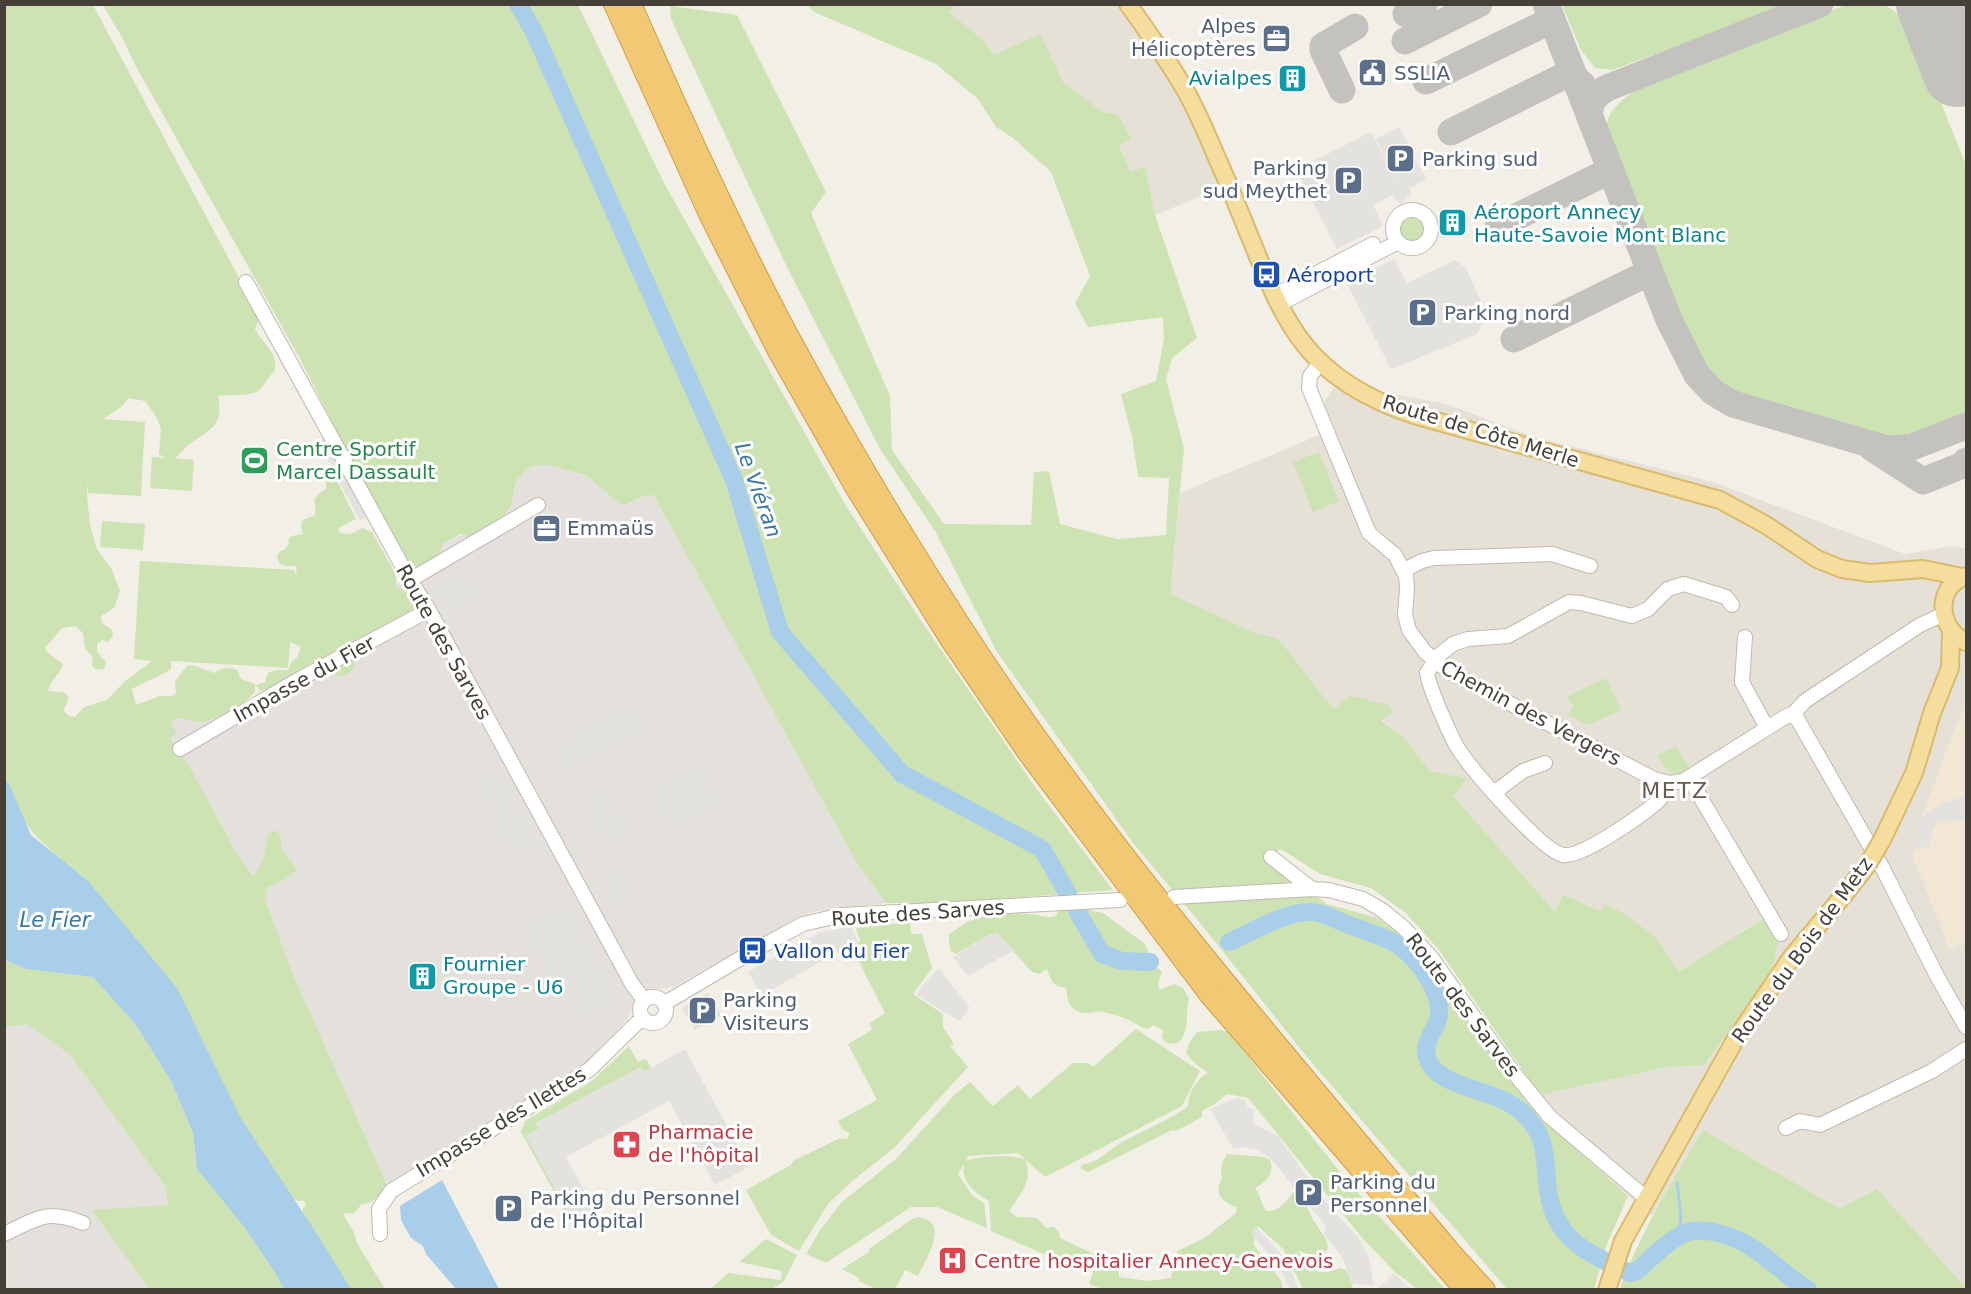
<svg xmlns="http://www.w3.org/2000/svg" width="1971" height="1294" font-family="'DejaVu Sans',sans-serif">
  <rect width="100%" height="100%" fill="#f2efe7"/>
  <path fill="#e5e1d6" d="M954,4L1120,5L1182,99L1221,188L1155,215L1145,167L1130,171L1119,144L1131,139L1103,113L1063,82L1051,60L994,55L984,41L949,12Z
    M1336,383L1446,404L1534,437L1713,482L1905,554L1950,546L1966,549V704L1956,726L1923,814L1950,950L1966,941V1289H1961L1965,1287L1840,1209L1703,1130L1652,1216L1628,1196L1543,1120L1526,1098L1667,1067L1704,1065L1724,1036L1764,917L1679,972L1657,939L1605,904L1600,911L1556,913L1452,796L1467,778L1430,771L1404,738L1381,719L1336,708L1322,695L1279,639L1253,632L1171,594V582L1180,493L1322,434L1324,403Z"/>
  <path fill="#f2e6d4" d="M1966,704V941L1950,950L1913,857L1923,814L1956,726Z"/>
  <path fill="#e4e1dc" d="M548,465L586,475L621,505H626L645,495L654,496L857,863L886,903L813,912L796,918L675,986L639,993L627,1020L584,1066L387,1185L291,970L265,898L268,887L280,882L294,865L282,851L280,844L268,834L263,860L255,874L252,875L236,852L192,771L175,749L170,739L176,733L170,723L177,718L198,722L213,720L405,615L392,588L418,569L436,560L444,543L504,516L511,505L516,482L523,473L532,466Z
    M27,1024L70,1055L165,1186L168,1205L93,1211L149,1289H5L4,1027Z"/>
  <path fill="#cde3b3" d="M1848,4C1882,4 1886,0 1910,26L1966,165V412C1934,427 1908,440 1872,433L1737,393L1713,376L1702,361L1674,301L1606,144C1604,113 1614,107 1636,89Z
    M5,5H93L260,317L255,329C263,344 278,352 275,371C268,377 265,385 258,391C251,396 227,395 218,396C225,426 209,430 188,445C183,449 180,455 174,458L194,460L192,491L150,488L152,457L165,458L159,454L161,429L156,416L145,401L129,398L120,408L103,419L145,422L141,496L88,493V481L87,496L90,525L97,549L111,568L120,591L114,608L101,616L102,623L112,630L113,636L108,642L102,640L97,644V652L106,662L104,669L97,670L92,666L93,658L85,648L83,633L75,626L62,628L45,648L48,653L63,664C60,675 51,679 48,691L63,692L68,696L67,704L63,710L69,716L75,717L84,707L107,700L125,681L152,661L134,659L140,561L294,570L295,574L297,571L295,566H285L279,563L277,557L279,552L285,549L289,544L288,540L292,536L303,534L301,525L303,520L315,515C318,499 307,501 326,489V479L333,473L356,519L339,528L338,532L344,534L354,533L362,528L372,532L395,573L397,588C410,590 418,599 413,613L368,637H361L349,650L355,662L354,667C347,678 335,680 328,669L304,673L296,672L289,676L281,685L260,691L256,685L265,682L268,673L276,670H288L292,661L297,658L301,647L290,642L288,668L171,661V669C158,678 145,681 132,689L136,705L160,696H172L176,693L175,681L188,665L196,666L214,673C222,668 228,666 237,670L241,679L255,684V692C242,705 220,720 201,722C194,722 185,719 178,718L171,722L176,733L170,739L192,771L236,852L252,875L255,874L263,860L268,834L276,830L281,837C279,855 293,856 296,871L280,882L268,887L265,898L291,970L387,1185C379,1194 375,1204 362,1204L354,1213L343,1214L353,1231L358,1245L385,1289H349L303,1218V1209L306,1205L304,1201H298L291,1197L61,860L34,834L5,793Z
    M103,5H578L664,183L846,506L922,622L1035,787L1113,890L947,903H886L857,863L654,496C641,492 634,504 621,505L586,475L548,465L532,466L523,473L516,482L511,505L504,516L469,537L461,534L444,543L436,560L418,569L409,564L376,508L299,357L134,63L123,39Z
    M807,5H954L949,12L984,41L994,55L1040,34L1063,82L1103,112L1118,115L1131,139L1119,145L1130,171L1145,167L1155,215L1197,338L1172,358L1166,379L1184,449L1171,582V594L1253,632L1279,639L1322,695L1335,708L1350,696L1389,705L1393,712L1381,720L1404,738L1430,771L1467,778L1453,796L1555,912L1563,895L1600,911L1605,904L1625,914L1657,939L1679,972L1765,917L1778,941L1773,968L1704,1065L1667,1067L1540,1095L1439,950L1406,913L1371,888L1320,874L1281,849L1265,859L1327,904L1378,918L1398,933L1543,1120L1628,1196L1607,1244L1594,1289H1507L1307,1057L1201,924L1133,843L997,652L935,531L880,449L786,265L671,19L670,6L737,15L826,192L811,213L890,396L892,450L944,524L1031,525L1034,472L1049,471L1060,524L1117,539L1166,535L1169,478L1138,477L1132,436L1121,394L1156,381L1164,339L1163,317L1088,327L1075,303L1090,276L1051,172L1013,138L996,127L978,99L936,64L814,12Z
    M1562,5H1791L1612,70L1595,68L1581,50Z
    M1397 229a14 14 0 1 1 28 0a14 14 0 1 1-28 0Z
    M1319,452L1339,501L1313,512L1293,462Z
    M102,521L145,524L143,550L100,547Z
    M1606,678L1621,710L1589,725L1568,715L1573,706L1567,697Z
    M1676,746L1691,770L1679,776L1668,771L1657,756Z
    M1077,904L1092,911L1103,913L1145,944L1153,964L1162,972L1158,984L1160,990L1174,984L1183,988L1189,998C1185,1014 1191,1052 1165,1042L1162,1037L1163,1030L1153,1025L1148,1029C1141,1028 1138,1025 1131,1021C1124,1018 1113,1014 1104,1012C1095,1010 1086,1016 1077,1011C1067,1006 1067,996 1066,987C1054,989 1050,979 1047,969L1040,974L1032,972L997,933L988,935L956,954L951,951L949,944V934C956,930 962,924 969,921C987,914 1009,913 1029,914C1040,914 1043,919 1056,916L1060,908Z
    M910,922L911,934H922L932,968L913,994L943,1014V1027L954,1044L950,1046L968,1067L894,1148L851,1182L828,1204L799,1251L771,1235L746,1190L791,1165L793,1161L840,1138L847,1139L850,1133L842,1129L838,1121L877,1100L848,1044L872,1030L870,1023L885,1013L852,948L860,941L856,928Z
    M4,960L26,969L93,977L135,1024L171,1081L193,1133L197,1169L244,1227L276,1274L284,1289H149L92,1210L168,1205L165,1186L70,1055L27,1024L5,1027Z
    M1136,1029L1200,1071L1182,1106L1045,1177L1018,1153L968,1156L966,1161C977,1156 1014,1154 1025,1160C1034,1180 1020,1195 1009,1211L1017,1217L1037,1218L1046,1228L1054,1227L1059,1232L1060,1238L1106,1260L1119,1272V1277L1149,1281L1171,1278C1172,1269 1177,1265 1185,1260L1177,1256V1251L1203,1239L1236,1213L1237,1208C1221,1201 1214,1195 1222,1178C1220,1168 1222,1162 1227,1154L1264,1157L1270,1160C1275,1174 1266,1182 1255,1188C1261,1196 1261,1204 1266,1211C1282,1212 1284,1201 1294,1192L1301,1194L1312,1218L1327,1241L1328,1249L1324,1254L1316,1256L1298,1251C1304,1261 1313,1274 1326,1272C1330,1272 1336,1269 1341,1268C1350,1272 1354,1279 1352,1289H1303L1283,1249L1258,1226L1253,1244L1280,1279L1283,1289H1102L1089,1284L1093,1272L1062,1262L991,1231L989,1201C975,1193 960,1181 964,1164L958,1174L972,1195L984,1203L987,1228L937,1207H911L826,1263L806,1254L820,1230L842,1202L897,1158L954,1095L970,1082L993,1106L1018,1085L1030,1099L1073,1063H1088L1093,1067Z
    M1220,1030L1227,1031L1345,1178L1445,1289H1417L1394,1271L1364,1240L1248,1098L1227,1094L1215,1104L1202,1111V1117L1176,1131L1172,1130L1088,1172L1080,1168L1083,1164C1099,1162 1106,1152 1119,1144C1142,1130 1167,1122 1188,1106C1188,1093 1196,1079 1208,1073L1192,1061L1186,1053L1189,1043L1197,1032Z
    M629,1046L638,1062L646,1059L651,1068L644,1072L641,1067L536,1123L539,1129L526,1136L569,1214L567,1215L521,1132L525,1121L592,1081Z
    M1703,1130L1840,1209L1877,1189L1965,1287L1961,1290L1620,1289C1640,1232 1672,1182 1703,1130Z
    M919,1217C951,1222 926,1258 918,1276L905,1270L895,1289H876L858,1281L859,1278L842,1269L869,1252L870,1248L914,1218Z
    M766,1239L797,1255L784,1281L772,1289H711L728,1273L781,1280L782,1271L739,1262Z"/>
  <path fill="#e4e2df" d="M1399,127L1426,179L1409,189L1412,193L1401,204L1392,195L1373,205L1383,226L1337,249L1296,170L1371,132L1401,191L1376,139Z
    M1394,259L1407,283L1455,260L1466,268L1483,306V321L1477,334L1391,369L1346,282Z
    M326,437L368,517L360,521L318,441Z
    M466,567L481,596L445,615L430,586Z
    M624,712L645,714L642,738L622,741L597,753L563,777L548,755L590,723L611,714Z
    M702,763L724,802L670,832L652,801L657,798L654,790Z
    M499,769L545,849L532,857L491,840L496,817L476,783Z
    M601,787L637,846L621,856L614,843L601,842L580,798Z
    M1966,796V820L1938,821L1932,832L1929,846L1913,851L1922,818L1926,813L1943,803Z
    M610,871L635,874L633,911L609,909Z
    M565,901L622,1002L578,1026L518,927Z
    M851,927L858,941L762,995L748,972L820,932Z
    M997,933L1014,950L968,976L953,957L988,935Z
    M939,968L970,1008L959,1021L917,995L920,988Z
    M708,993L721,1015L695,1030L682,1008Z
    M685,1049L749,1167L715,1185L669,1101L566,1157L597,1214L583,1222L572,1219L526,1136L539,1129L536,1123L641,1067L644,1072Z
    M1239,1098L1246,1100L1247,1107L1254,1110L1253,1124L1278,1136L1323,1199L1358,1237L1369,1258L1374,1286L1351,1283L1343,1258L1324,1235L1326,1226L1271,1159L1258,1150L1243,1147L1233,1148L1210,1109L1230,1100Z
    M1255,1226L1273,1244L1283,1257L1294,1276L1298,1289L1290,1288L1275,1261L1252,1235Z
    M1394,1273L1410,1289H1377L1389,1278Z"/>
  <path fill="#a8ceea" d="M4,780L9,784L31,835L88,881L177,988L240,1117L317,1234L351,1289H284L276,1274L244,1227L197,1169L193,1133L171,1081L135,1024L93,977L26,969L5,960Z
    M442,1180L499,1289H456L426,1254L423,1246L411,1238L401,1220L400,1206Z"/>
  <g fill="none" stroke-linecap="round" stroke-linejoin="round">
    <path stroke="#a8ceea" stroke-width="3" d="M1677,1183L1681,1217L1679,1235"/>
    <path stroke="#a8ceea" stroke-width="18" d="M518,4L534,32L734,480L780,632L902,774L1042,849L1068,894
      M1077,911L1102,954L1122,961L1150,962
      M1229,942C1252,932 1285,912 1309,912C1320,911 1334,919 1344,923C1359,929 1376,934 1391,941C1413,952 1437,984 1439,1009C1441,1031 1417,1040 1430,1064C1442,1085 1487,1091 1507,1102C1517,1107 1524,1113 1531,1122C1543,1136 1544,1150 1546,1168C1547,1180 1547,1193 1551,1204C1561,1244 1596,1257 1630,1273L1637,1271C1651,1259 1665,1243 1681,1235C1691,1229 1702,1230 1713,1232C1755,1240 1774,1268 1808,1290"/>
    <path stroke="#c4c2be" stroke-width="27" d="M1546,4L1669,320L1697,375L1713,392L1733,404L1887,449L1912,447L1966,426
      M1406,14L1424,4
      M1405,41L1479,4
      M1426,81L1552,20
      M1342,90L1323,50V46L1355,27
      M1590,118C1588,103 1595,95 1607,88L1820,4
      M1451,132L1572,72L1577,80L1582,84
      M1498,226L1611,170
      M1514,339L1650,272
      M1872,448L1923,481L1963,465L1966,461"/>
    <path stroke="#c4c2be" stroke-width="68" d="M1930,4L1957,73"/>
    <defs>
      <path id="minor" d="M1393 229a19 19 0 1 1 38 0a19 19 0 1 1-38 0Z
        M246,282L410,580L429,610L632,984L644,1000
        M1275,295L1373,244
        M1280,304L1398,242
        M1321,362L1310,376L1309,388L1369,533L1395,555L1406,576L1407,589L1405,615L1409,630L1425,652L1448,671L1654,779L1670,783L1683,781L1785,717L1794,713L1805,701L1920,625L1944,614
        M1404,570L1422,561L1434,558L1552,554L1590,566
        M410,580L538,505
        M1745,637L1742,682L1767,728
        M1794,713L1882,867L1938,978L1966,1027
        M180,749L296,681L429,610
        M1689,778L1781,934
        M1670,783C1667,790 1663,797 1657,802C1642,815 1582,858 1563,855C1542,851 1475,773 1461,753C1452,741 1429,687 1427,673L1439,655L1453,644L1468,639L1508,636L1569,602L1581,603L1632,616L1648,609L1668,589L1684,584L1726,597L1732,605
        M1495,792L1523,771L1545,763
        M1271,857L1312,889
        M1174,897L1312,889L1329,890L1363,899L1382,910L1403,927L1431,957L1513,1072L1550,1117L1646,1198
        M640 1010a13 13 0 1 1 26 0a13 13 0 1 1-26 0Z
        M665,1003L753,951L803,924L842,915L1120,900
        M1786,1128L1800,1121L1820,1125L1932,1071L1966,1049
        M4,1234C39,1218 45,1209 83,1223
        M380,1234L379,1209L391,1191L589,1070L642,1018"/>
      <path id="major" d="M1128,4C1148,32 1167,59 1184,88C1197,110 1207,135 1217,158C1232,191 1245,226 1259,259C1271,288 1284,319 1304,344C1331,379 1372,401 1414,415L1720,500L1766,525L1817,559L1842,569L1870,573L1923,569L1962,577
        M1966,576C1934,587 1938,629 1966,642
        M1882,840L1914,773L1932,713L1950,668L1951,631
        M1607,1290L1623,1241L1735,1040L1791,958L1847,891L1868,864"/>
      <path id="highway" d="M614,4L710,216L777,349L857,490L950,639L1028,753L1209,994L1465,1290
        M631,4C681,117 732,230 790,339C844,438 902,536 964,631C1108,853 1284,1052 1453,1255L1485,1290"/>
    </defs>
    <use href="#minor" stroke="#c0b9ae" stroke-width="16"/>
    <use href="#major" stroke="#d9ba6e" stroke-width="20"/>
    <use href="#highway" stroke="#d09d44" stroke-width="22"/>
    <use href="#minor" stroke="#fff" stroke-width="14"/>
    <use href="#major" stroke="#f5dd9d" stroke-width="16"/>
    <use href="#highway" stroke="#f1c873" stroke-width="20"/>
    <defs>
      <path id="major-bridge" d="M1868,864L1882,840"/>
    </defs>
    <use href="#major-bridge" stroke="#d9ba6e" stroke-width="20" stroke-linecap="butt"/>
    <use href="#major-bridge" stroke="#f5dd9d" stroke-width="16"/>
  </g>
  <defs>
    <symbol id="office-square" viewBox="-11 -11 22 22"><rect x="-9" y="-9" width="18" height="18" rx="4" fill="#5c6f8a" stroke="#fff"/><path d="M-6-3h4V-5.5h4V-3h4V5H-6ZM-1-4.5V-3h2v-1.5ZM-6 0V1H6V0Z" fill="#fff"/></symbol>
    <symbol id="civic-square" viewBox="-11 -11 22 22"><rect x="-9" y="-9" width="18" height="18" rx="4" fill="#5c6f8a" stroke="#fff"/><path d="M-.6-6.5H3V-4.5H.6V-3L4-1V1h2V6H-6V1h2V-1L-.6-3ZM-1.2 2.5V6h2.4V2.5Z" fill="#fff"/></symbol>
    <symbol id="building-square" viewBox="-11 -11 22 22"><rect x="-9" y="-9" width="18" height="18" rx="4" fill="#0f9aa8" stroke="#fff"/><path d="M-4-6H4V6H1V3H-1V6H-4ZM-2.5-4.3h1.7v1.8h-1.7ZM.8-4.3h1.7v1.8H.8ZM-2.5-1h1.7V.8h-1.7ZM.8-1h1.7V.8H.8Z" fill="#fff"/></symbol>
    <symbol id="parking-square" viewBox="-11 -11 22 22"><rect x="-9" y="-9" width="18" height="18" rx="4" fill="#5c6f8a" stroke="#fff"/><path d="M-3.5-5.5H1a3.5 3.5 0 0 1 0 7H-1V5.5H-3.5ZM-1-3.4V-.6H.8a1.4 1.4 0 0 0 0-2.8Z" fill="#fff"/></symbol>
    <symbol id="bus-square" viewBox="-11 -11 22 22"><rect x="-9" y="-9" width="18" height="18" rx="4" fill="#1a4fb4" stroke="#fff"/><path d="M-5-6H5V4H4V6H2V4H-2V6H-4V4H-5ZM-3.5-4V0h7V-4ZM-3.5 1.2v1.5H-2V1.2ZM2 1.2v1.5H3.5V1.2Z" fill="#fff"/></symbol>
    <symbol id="stadium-square" viewBox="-11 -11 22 22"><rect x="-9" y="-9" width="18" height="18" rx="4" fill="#2e9e5b" stroke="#fff"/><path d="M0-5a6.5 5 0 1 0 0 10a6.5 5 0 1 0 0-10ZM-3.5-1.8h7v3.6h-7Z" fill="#fff"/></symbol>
    <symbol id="pharmacy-square" viewBox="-11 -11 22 22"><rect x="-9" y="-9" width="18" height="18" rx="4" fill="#e0444e" stroke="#fff"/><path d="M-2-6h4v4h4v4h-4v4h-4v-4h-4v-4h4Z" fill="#fff"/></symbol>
    <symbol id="hospital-square" viewBox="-11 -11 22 22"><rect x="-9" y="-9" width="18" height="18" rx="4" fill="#e0444e" stroke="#fff"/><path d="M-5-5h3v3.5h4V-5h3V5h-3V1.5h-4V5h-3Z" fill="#fff"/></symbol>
  </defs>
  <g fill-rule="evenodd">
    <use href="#office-square" x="1260" y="22" width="33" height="33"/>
    <use href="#civic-square" x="1356" y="56" width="33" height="33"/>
    <use href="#building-square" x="1276" y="62" width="33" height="33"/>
    <use href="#parking-square" x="1384" y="142" width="33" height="33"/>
    <use href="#parking-square" x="1332" y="164" width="33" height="33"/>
    <use href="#building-square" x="1436" y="206" width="33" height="33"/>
    <use href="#bus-square" x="1250" y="258" width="33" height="33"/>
    <use href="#parking-square" x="1406" y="296" width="33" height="33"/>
    <use href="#stadium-square" x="238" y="444" width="33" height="33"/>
    <use href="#office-square" x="530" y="512" width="33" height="33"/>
    <use href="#bus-square" x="736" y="934" width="33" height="33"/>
    <use href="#building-square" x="406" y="960" width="33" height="33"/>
    <use href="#parking-square" x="686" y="994" width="33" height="33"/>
    <use href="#pharmacy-square" x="610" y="1128" width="33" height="33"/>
    <use href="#parking-square" x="1292" y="1176" width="33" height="33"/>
    <use href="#parking-square" x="492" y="1192" width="33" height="33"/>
    <use href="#hospital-square" x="936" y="1244" width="33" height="33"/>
  </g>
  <g text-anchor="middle" stroke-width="6" stroke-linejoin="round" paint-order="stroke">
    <g font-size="20" fill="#4e5e75" stroke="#fff" text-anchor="start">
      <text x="1256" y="33" text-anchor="end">Alpes<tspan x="1256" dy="23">Hélicoptères</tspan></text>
      <text x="1394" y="80">SSLIA</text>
      <text x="1422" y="166">Parking sud</text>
      <text x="1327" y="175" text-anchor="end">Parking<tspan x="1327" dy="23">sud Meythet</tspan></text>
      <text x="1444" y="320">Parking nord</text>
      <text x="567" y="535">Emmaüs</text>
      <text x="723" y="1007">Parking<tspan x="723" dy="23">Visiteurs</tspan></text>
      <text x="1330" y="1189">Parking du<tspan x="1330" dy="23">Personnel</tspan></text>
      <text x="530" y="1205">Parking du Personnel<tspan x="530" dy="23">de l'Hôpital</tspan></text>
    </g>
    <g font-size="20" fill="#0d838f" stroke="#fff" text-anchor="start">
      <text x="1272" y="85" text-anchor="end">Avialpes</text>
      <text x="1474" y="219">Aéroport Annecy<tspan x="1474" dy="23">Haute-Savoie Mont Blanc</tspan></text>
      <text x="443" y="971">Fournier<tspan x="443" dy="23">Groupe - U6</tspan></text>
    </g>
    <g font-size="20" fill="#164399" stroke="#fff" text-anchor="start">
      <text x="1287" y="282">Aéroport</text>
      <text x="774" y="958">Vallon du Fier</text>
    </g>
    <g font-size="20" fill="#443f37" stroke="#fff">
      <text transform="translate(1481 431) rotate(17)" y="7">Route de Côte Merle</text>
      <text transform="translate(444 642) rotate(61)" y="7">Route des Sarves</text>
      <text transform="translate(304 679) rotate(-29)" y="7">Impasse du Fier</text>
      <text transform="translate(1531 713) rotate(28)" y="7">Chemin des Vergers</text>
      <text transform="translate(918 913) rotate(-4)" y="7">Route des Sarves</text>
      <text transform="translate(1802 950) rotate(-54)" y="7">Route du Bois de Metz</text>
      <text transform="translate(1463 1005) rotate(53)" y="7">Route des Sarves</text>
      <text transform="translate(501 1122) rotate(-31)" y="7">Impasse des Ilettes</text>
    </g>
    <g font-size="20" fill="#27864d" stroke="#fff" text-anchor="start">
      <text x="276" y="456">Centre Sportif<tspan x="276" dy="23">Marcel Dassault</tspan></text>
    </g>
    <g font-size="20" fill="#be3a42" stroke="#fff" text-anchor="start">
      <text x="648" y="1139">Pharmacie<tspan x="648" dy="23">de l'hôpital</tspan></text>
      <text x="974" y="1268">Centre hospitalier Annecy-Genevois</text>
    </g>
    <g font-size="21" font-style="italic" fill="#3978a7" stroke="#fff">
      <text transform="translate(758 490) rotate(70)" y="7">Le Viéran</text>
      <text x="55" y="927">Le Fier</text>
    </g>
    <g font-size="22" letter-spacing="1.5" fill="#665d4f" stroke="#fff">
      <text x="1675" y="798">METZ</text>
    </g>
  </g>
  <rect width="1971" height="1294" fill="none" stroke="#443f37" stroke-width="12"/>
</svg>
